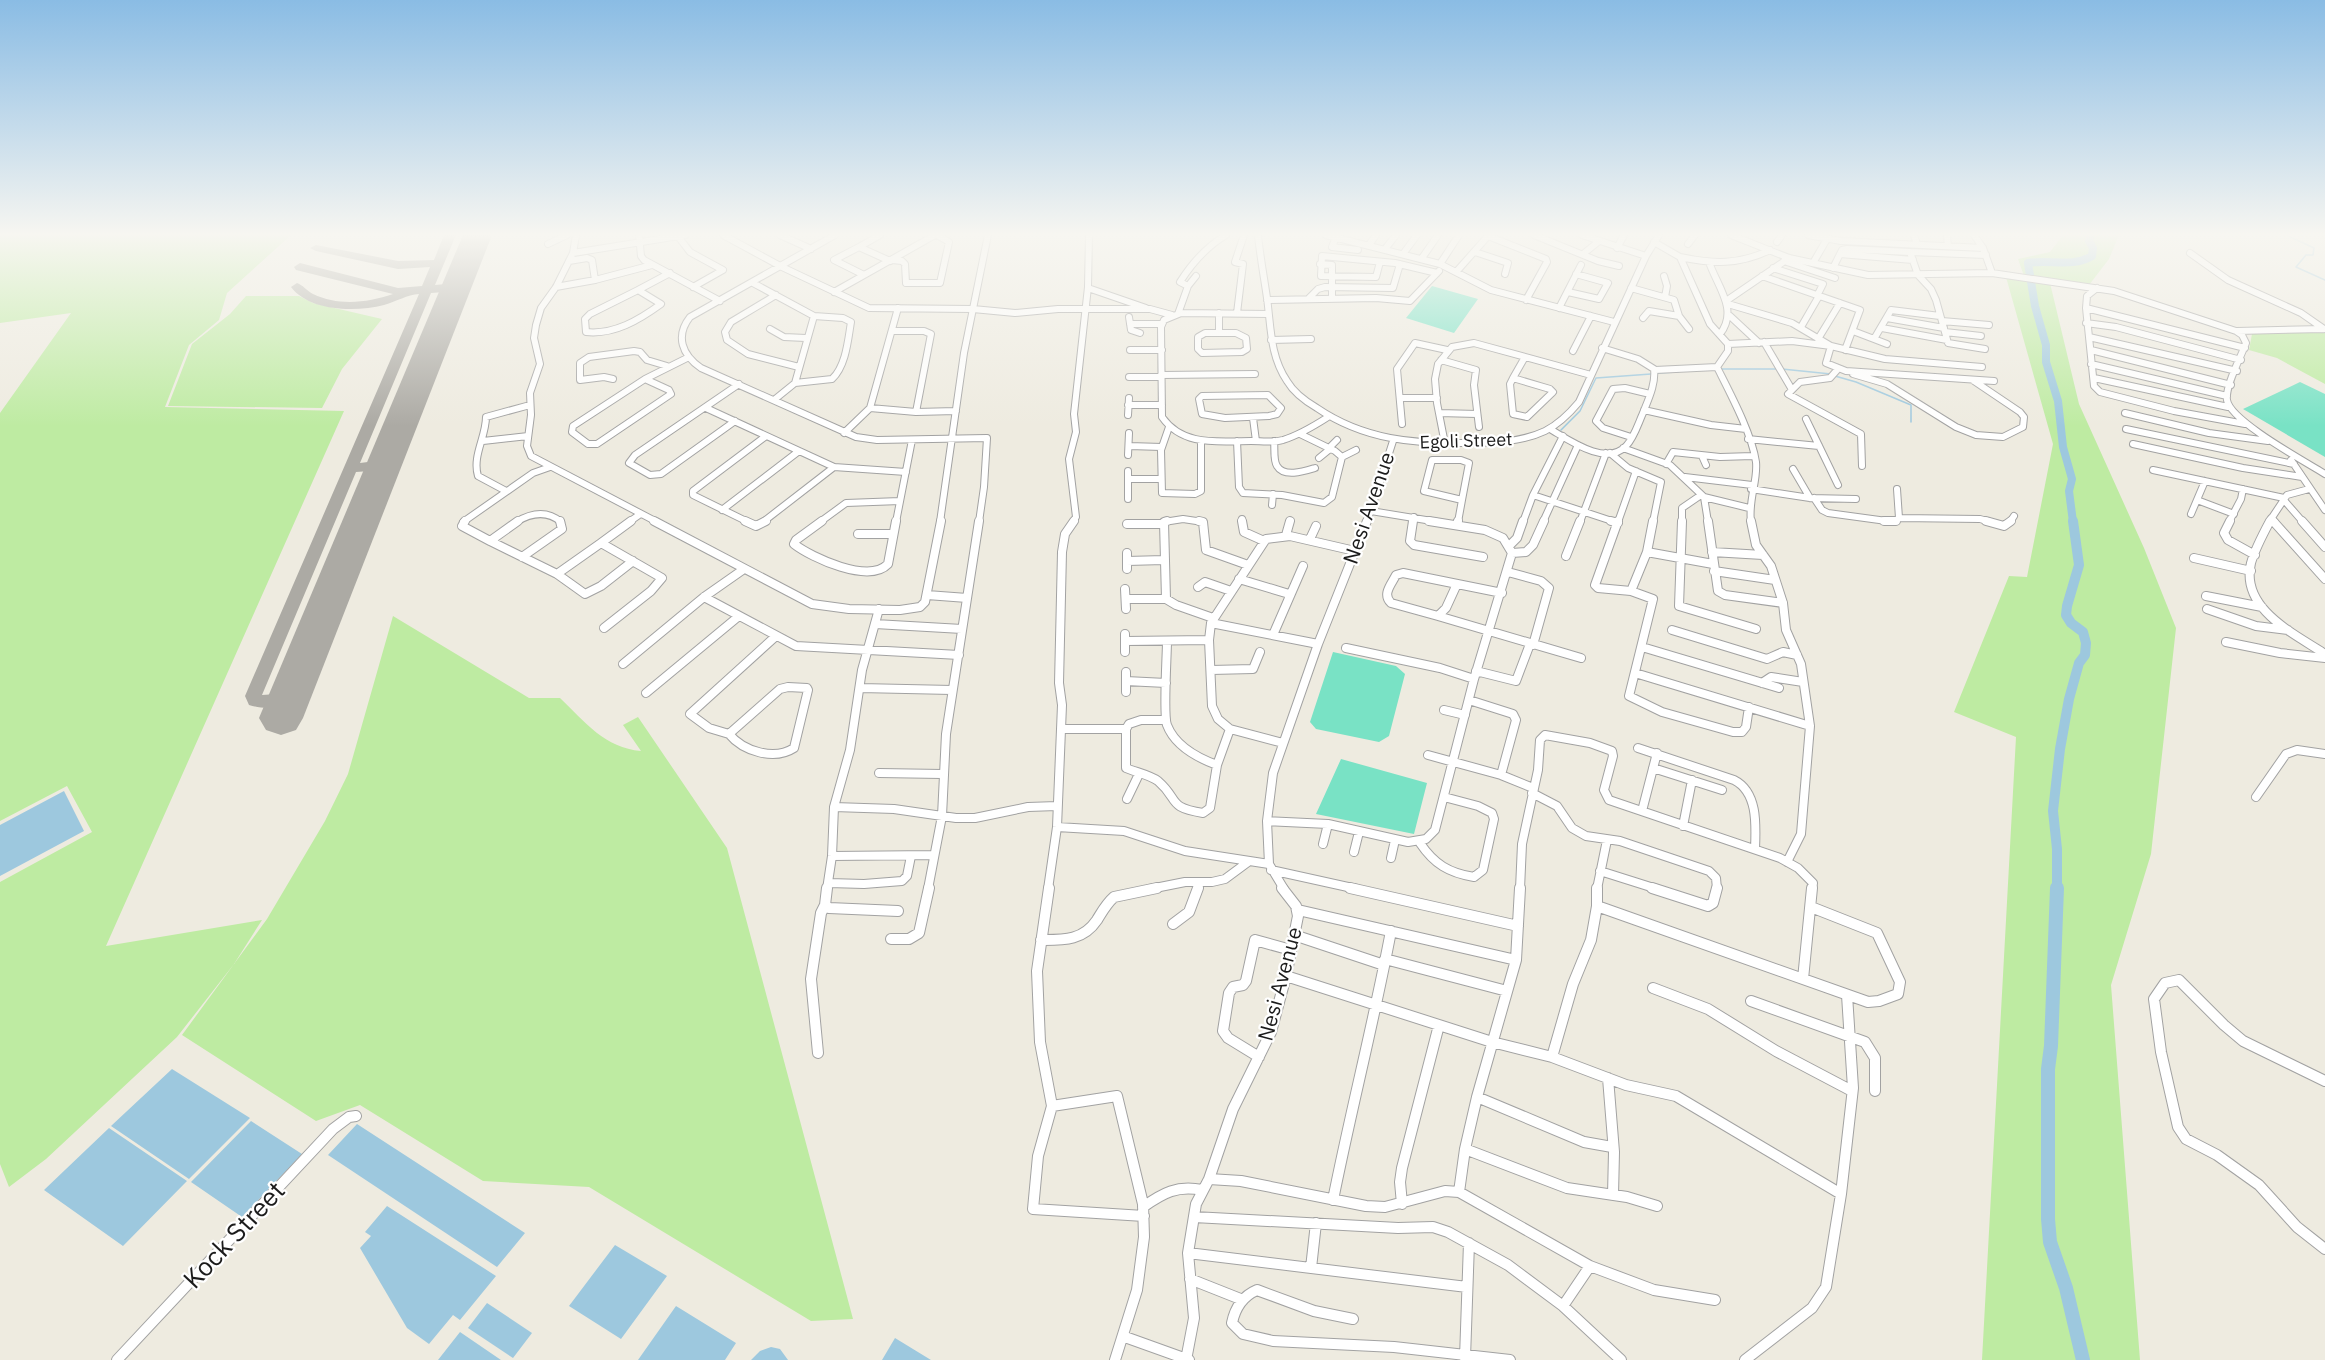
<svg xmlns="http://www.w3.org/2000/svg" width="2325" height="1360" font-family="'IBM Plex Sans',sans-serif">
  <rect width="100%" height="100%" fill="#eeebe0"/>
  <path fill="#beeba2" d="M0,235H291L227,293L219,320L189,345L165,407L344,411L106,946L262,920L234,964L177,1037L46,1159L9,1187L0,1164V882L92,832L67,786L0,821V413L71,313L0,323Z
    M2063,235H2119L2109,259L2089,285L2024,276L2018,259L2050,252Z
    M2006,277L2050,283L2079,404L2144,548L2176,628L2151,854L2111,985L2140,1360H1982L2016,737L1954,712L2009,576L2027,577L2053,444Z
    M246,296H299L313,303L382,319L342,369L322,408L168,406L192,344L230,314Z
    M2325,332V384L2277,358L2249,350L2252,334Z
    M393,616L529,698H560C585,722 605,748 641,751L623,725L638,717L727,848L853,1319L811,1321L589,1187L483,1181L360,1105L316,1121L182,1035L267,919L325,821L348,774Z"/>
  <path fill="#79e2c5" d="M1432,286L1478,299L1454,333L1406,318Z
    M2300,382L2325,394V457L2243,409Z
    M1333,652L1396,666L1405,674L1389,736L1379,742L1316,729L1310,722Z
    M1341,759L1427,783L1414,834L1316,814Z"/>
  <path fill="#9dc8de" d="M64,791L84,831L0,876V825Z
    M172,1069L250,1118L189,1179L111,1126Z
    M251,1121L302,1154L242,1217L191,1182Z
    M357,1124L525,1233L497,1267L328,1155Z
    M109,1128L187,1181L123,1246L44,1190Z
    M387,1206L496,1276L460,1320L453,1315L429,1344L407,1328L360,1248L371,1236L365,1232Z
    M615,1245L667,1276L621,1339L569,1306Z
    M487,1303L532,1333L513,1358L468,1328Z
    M676,1306L736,1343L725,1360H638Z
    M460,1332L501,1360H438Z
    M895,1338L931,1360H882Z
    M771,1347L780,1349L788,1360H751L760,1351Z"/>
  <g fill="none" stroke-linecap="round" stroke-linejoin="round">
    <path stroke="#9dc8de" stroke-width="1.5" d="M2286,235L2314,248L2313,255H2306L2296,267L2325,280
      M1722,369H1777
      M1782,369L1831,374
      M1656,373L1678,372
      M1835,376L1856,382L1911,405V422
      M1561,430L1580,411L1596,378L1651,374"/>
    <path stroke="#9dc8de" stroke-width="8" d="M2073,522L2069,491L2072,479L2063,447L2058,401L2046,362V345L2035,306L2028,263C2050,259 2072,268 2092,256L2093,248L2089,241L2091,235"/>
    <path stroke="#9dc8de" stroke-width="10" d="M2057,889V849L2053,811L2060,749L2069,699L2079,663L2085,655L2086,643L2083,632L2071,623L2066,615L2067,606L2079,565L2073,521"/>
    <path stroke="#9dc8de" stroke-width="14" d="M2057,888L2051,1046L2048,1069V1219L2050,1242L2066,1288L2083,1360"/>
    <path fill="#acaaa4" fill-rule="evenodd" d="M444,235H456L435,285L457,283L463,287L457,291L431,293L360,463L384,460L391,465L384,470L356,472L262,695L277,694L291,687L297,689L299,693C290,710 265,710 249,705L245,696L419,294C407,295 397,301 384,305C356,312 310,312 291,287L297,283C303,285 307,291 313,294C338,306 367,303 393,294L296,270L294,267L300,263L398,288L422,286L430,267L398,269L316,251L310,248L316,245L398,261L434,260Z"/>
    <path fill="#acaaa4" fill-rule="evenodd" d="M463,235H492L303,718L296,730L281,735L266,730L259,718Z"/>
    <defs>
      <path id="minor-far2" d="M576,235L573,253L556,287L541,308L536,325L534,338L540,364L530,393L531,415L527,446L531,456L657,522
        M639,235L641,256L644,260L720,301
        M677,235L690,252L723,270L693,287
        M723,235L782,267L869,308L973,309L1015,313L1058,309H1150L1172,315
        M780,235L811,249
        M835,235L690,317C675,336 682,355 701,368L856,437L877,440L987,438L984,487L979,522
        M880,235L859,247L890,261
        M1258,235C1260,256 1264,277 1267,298C1271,327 1270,356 1287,381C1294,393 1305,401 1317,408C1364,440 1414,444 1469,443C1494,443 1522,442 1545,431C1559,424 1569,414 1579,402L1646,256L1659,235
        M1326,235L1440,264L1491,290L1614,322
        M1337,235L1332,247L1358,250
        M1534,235L1598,261L1619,266
        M1582,235L1646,256
        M1731,235L1789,258L1868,275L1992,273L2114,291L2236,331L2242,335L2246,343C2241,357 2225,386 2227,400C2230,421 2306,462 2325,474
        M1808,235L1841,241L1983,248
        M1914,235L1917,244
        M1947,235L1948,246
        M1974,235L1983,248L1992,273
        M1654,242L1680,257L1710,324L1728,344V351L1717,367C1730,393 1752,434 1756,462C1758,481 1748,500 1751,522
        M1777,242L1782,235
        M548,244L567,235
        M1688,244L1695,235
        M1369,245L1376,235
        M859,247L834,260L864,275
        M1617,248L1624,235
        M1385,249L1396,235
        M1475,252L1508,263L1505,274
        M573,253L685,235
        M2190,253L2228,280L2301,313L2324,329
        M1403,254L1417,235
        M1583,254L1598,242
        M1840,254L1842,250L1847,249L1910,252
        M1680,257C1713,264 1739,265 1770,250
        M1422,258L1438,235
        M892,260L902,261L905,264L906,283H940L949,242L937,235
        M569,261L587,258L592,260L595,280
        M1784,261L1835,278
        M1380,262L1376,277L1321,276L1322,256L1395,263L1437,273
        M1709,262C1717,286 1739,310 1720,334
        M1813,263L1827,239
        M1320,264L1332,265V298
        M1440,264L1459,235
        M1773,268L1823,284L1817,296
        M1833,268L1840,254L1913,260
        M1457,271L1488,236L1546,259L1547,262L1526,300
        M1664,276L1667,286L1665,297
        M1762,276L1860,310L1845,350
        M753,283L814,316L795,383L774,400
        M1188,286L1180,282C1192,263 1206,247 1226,235
        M556,287L595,280L652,265
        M1088,288L1146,308
        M1631,288L1674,300L1679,316L1689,329
        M638,290L661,304C639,320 614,335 586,332L585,319L590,314Z
        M638,290L670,273
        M834,292L935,235
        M1568,292L1599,299L1608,283L1576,274
        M776,295L731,322L725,332L727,340L748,354L799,367
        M1309,298L1318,289L1325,287L1393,288L1400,264
        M1267,300L1376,298L1410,301L1439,271
        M1726,301L1789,258
        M1728,304L1792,323L1831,346L1826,363L1846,371L1994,381
        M1559,308L1581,265
        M2086,308L2087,296L2097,288
        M1219,313V333
        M1237,313L1243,264L1235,262L1244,235
        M1178,314L1188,286L1196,276
        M1268,314L1181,313L1164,320L1161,327L1162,417C1183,447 1218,441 1251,441C1261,441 1272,443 1283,440C1299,435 1314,426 1328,417
        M1730,316L1759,343
        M1129,317L1131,330L1140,333
        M1643,318L1649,311L1679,316
        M1887,318L1944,328
        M1942,321L1989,325
        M2086,323L2116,327L2241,360
        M1130,324H1161
        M1801,327L1819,296
        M1882,328L1947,340
        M770,329L784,337L806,338
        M892,331H924L931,334L916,412
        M1853,331L1874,339L1891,310L1940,316
        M2237,331L2324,329
        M1945,332L1981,336
        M1205,333H1236L1246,338L1247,349L1242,352L1202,353L1198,349V337Z
        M2089,337L2086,308L2245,348
        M1818,339L1840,303
        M1874,339L1887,344
        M1271,340L1311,339
        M1764,342L1791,388
        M1728,344L1792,341L1831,346L1885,359L1982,367
        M1985,349L1948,343L1936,300L1931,289L1918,275L1910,252L1986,255
        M1130,350H1162
        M2091,350L2231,385
        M1573,351L1591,316
        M1441,360L1476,370L1474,385L1479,427
        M2091,364L2227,396
        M1838,369L1830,378L1800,382L1788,394L1861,434L1862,466
        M1655,370L1717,367
        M2237,371L2089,337L2094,386L2100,392L2174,411L2245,424
        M1853,374L1887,384L1956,427L1976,435L2003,437L2023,427L2024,417L2020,412L1974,381
        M1161,375L1255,374
        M1129,377H1161
        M1513,378L1550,389L1553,392L1527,417L1513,414L1510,384Z
        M1513,378L1525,357
        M2094,378L2228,407
        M613,379L604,377L580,380V363L589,357L634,351L640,352L647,360L667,366
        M645,379L669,390L671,394L597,444H588L572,432L573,426Z
        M645,379L687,358
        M795,383L832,379C846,366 848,340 851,322L843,318L814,316
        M1268,395L1281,408L1277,414L1269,416L1225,418L1202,414L1199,399L1202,396Z
        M1400,398H1437
        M1128,405H1162
        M706,408L834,467L906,472
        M870,408L916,412L956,411
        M1644,410L1711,425L1746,429
        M1439,413L1477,414
        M2125,413L2209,433L2268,441
        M1128,415L1129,398
        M1253,418L1256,441
        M1806,419L1838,485
        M735,421L661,474L650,475L629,463L635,455L739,384
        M1402,424L1397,369L1415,343L1447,350
        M1169,427L1161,450L1162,493L1195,494L1201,491V441
        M1550,429C1569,440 1606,467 1626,446C1634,438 1638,424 1643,413C1648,400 1656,384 1654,369L1638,359L1602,348
        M2126,429L2294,464
        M844,433L870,408L898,308
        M1631,437L1603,428L1596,421L1613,389L1625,388L1650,394
        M1748,439L1819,446
        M483,441L528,436
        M1237,441L1239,487L1243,493L1282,495L1324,503L1332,497L1342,457L1335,451L1300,434
        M1274,441C1275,448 1273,460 1277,466C1284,478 1305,471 1315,468
        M1445,444L1437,403L1435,379L1438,364L1452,347L1474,343L1591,375
        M2133,444L2243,468L2302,477
        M1129,446L1162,447
        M1329,448L1337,440
        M1623,448L1670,465L1704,497L1749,508
        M1610,453L1628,468L1661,482L1653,522
        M1128,455L1129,433
        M1702,456L1706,465
        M1342,457L1356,450
        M1319,458L1330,449
        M1432,460H1461L1469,463L1462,500L1424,491Z
        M2291,460L2325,510
        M1666,464L1673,452L1720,457L1753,456
        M1793,469L1810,498
        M2153,470L2284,498
        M1128,471V499
        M1685,477L1752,485
        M1128,479H1161
        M1751,489L1810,498L1856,499
        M506,491L478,476C472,456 486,437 486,417L530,405
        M1533,495L1615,522
        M1704,497L1708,522
        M1814,498L1822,510L1828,513L1894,522L1899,518L1897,489
        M2283,499L2303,522
        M2197,500L2234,514
        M1272,505L1273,494
        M722,510L799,451
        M1371,511L1438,522
        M2191,514L2205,481
        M1899,518L1980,519L1991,522
        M2271,518L2275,522
        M1242,519V522
        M463,522L533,473L550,467
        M516,522C531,513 547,510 561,522
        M629,522L639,515
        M748,522L693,495V491L766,436
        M763,522L834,467
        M820,522L846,503L900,501
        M896,522L912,440
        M940,522L964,353L988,235
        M1073,522L1076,517L1069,459L1076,432L1074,414L1088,287L1089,235
        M1164,522L1183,519L1203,522
        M1367,522L1393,441
        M1413,522L1414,517
        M1458,522L1462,500
        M1523,522L1533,495L1563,436
        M1543,522L1578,445
        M1580,522L1606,453
        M1618,522L1636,471
        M1682,522V508L1701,495
        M2010,522L2014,516
        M2229,522L2241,499L2243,489
        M2269,522L2287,495L2309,489"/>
      <path id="minor-far1" d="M465,521L462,526L490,541L518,521
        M654,521L812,604L849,609L900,610L920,607L925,602L941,521
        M745,521L756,526L766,521
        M822,521L796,540L794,544C812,558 869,584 888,564L896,521
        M1167,521L1164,522L1166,599L1176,605L1213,618
        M1199,521L1203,522L1206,550L1248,565
        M1242,521L1244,532L1264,541
        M1413,521L1410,541L1414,545L1483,557
        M1611,521L1618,523
        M1618,521L1595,585L1598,588L1631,591L1653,599L1629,696L1662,712L1733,732H1742L1746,727L1749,707
        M1682,521L1679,606L1756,629
        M1708,521L1718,591L1725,595L1783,603
        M1751,521L1756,545L1771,566L1783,603L1786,630L1801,664L1810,726L1801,834L1787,862
        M1884,521H1896
        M1986,521L2004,526L2011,521
        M2230,521L2224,533L2228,540L2255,555
        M2270,521C2263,534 2255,549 2251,563C2240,609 2295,634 2325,654
        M2273,521L2325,579
        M2302,521L2325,547
        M1127,524H1163
        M1457,525L1458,521
        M858,534H892
        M1286,535L1290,521
        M1310,539L1316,526
        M490,541L557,574L585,594L601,586L633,561
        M1509,546L1517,538L1523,521
        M1647,552L1713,564
        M1712,552L1763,555
        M1127,553V569
        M1512,553L1526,552L1533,545L1544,521
        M1566,556L1580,521
        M522,557L562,529L560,521
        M2194,558L2251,571
        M1127,561L1164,560
        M1714,571L1775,580
        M1508,572L1541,581L1549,588L1533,645
        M557,574L601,543
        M1239,579L1289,594
        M1457,584L1446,608L1438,616L1391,603C1382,594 1391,585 1396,575L1403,573L1502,593
        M1198,587L1205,582L1231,591
        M1125,589L1126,609
        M1631,591L1647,552L1653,521
        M927,595L967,598
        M2206,596L2262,607
        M704,597L796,646L959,655
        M1126,599H1166
        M2207,609L2256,626L2288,630
        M1438,616L1581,658
        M1211,623L1318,644
        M875,624L962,629
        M604,628L651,591L662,578L601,543L631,521
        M1672,630L1767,659L1783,652L1797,655
        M1125,634V652
        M1273,635L1303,566
        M1125,641L1209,640
        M1167,641C1167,656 1163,715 1167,725C1175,746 1198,758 1217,765
        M2226,642L2280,653L2325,658
        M1642,647L1779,688
        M1346,648L1440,668L1474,679
        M623,664L704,597L744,569
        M1211,670L1253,669L1260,652
        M1476,671L1516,681L1530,644
        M1126,672V692
        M1635,673L1810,726
        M1126,681L1166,683
        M1762,683L1771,677L1803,682
        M788,687L807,688L808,690L794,748C774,761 743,751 729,734L780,689Z
        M860,688L952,690
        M646,693L739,616
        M1444,710L1465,715
        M1166,720H1141L1129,724L1126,729V768C1135,772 1150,775 1158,781C1180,800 1166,807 1203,813L1210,808L1217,765L1230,729
        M1061,729H1126
        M729,734L709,728L690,714L776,636
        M1283,743L1230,729L1218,719L1212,706L1209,640L1211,623L1266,539L1290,536L1355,551
        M1638,748L1734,780C1758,792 1756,825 1755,849
        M1428,755L1501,775L1516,720L1513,714L1469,700
        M1653,768L1722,790
        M879,773L942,774
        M1501,775L1533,788
        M1532,793L1557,806L1572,828L1586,836L1620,841L1709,871L1716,878L1717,889
        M2256,797L2286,754L2297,750L2325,754
        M1127,799L1139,774
        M834,807L894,809L956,818H975L1028,807L1057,806
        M1642,811L1657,753
        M1267,821L1328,824L1408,842L1426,839L1435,830L1474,679L1512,553L1503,538L1485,530L1429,521
        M1683,826L1692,780
        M1057,827L1124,831L1185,851L1269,864
        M1420,843C1434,864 1449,873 1474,877L1483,870L1494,819L1492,813L1478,806L1444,797
        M1323,844L1328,824
        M1354,852L1359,832
        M832,856L934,855
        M1391,858L1395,840
        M1271,870L1357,889
        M1600,871L1657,889
        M829,883L864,884L902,881L907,876L911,856
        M827,889L832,856L834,807L850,750L862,670L879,609
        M928,889L942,816L946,734L979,521
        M1048,889L1057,827L1062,705L1059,683L1062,552L1065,534L1074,521
        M1150,889L1185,882H1212L1225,879L1248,862
        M1198,889L1199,882
        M1284,889L1269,864L1267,821L1273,773L1318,644L1367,521
        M1520,889L1522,844L1538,770L1540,740L1545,735L1590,743L1612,751L1613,756L1604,790L1609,800L1780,858L1798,868L1813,883L1812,889
        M1597,889L1607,840"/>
      <path id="minor" d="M827,888L825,905L829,908L898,911
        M1049,888L1037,971L1040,1042L1052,1106L1038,1156L1033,1209L1144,1216
        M1350,888L1518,926
        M1652,888L1708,906L1713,903L1717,888
        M1597,906L1868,1002L1879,1001L1898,994L1900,982L1877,933L1811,907
        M1298,910L1516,960
        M1173,924L1189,912L1198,888
        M1294,935L1384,965
        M891,939H909L919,933L929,888
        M1041,940C1063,940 1083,941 1097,920C1102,912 1106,904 1114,897L1157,888
        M1385,959L1507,991
        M1286,976L1492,1042L1552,1057L1626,1085L1676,1096L1841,1194
        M1803,979L1812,888
        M1653,988L1708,1009L1776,1051L1852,1091
        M1751,1001L1865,1042L1875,1058V1091
        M818,1053L811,979L821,913L825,905
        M1259,1057L1228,1038L1223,1031L1229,993L1233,987L1243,985L1246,981L1255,940L1291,950
        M1552,1057L1573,984L1591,940L1597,906V888
        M1608,1078L1614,1152L1613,1195
        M2325,1081L2243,1041L2224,1025L2179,980L2165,983L2154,999L2161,1052L2178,1127L2186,1139L2217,1155L2259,1185L2297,1227L2325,1249
        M1477,1097L1584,1142L1612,1147
        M1052,1106L1117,1096L1143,1204L1144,1237L1137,1290L1115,1360
        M1465,1149L1567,1188L1627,1197L1657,1206
        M1209,1179L1241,1181L1366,1206L1385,1207L1445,1191L1459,1192L1590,1266L1654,1290L1715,1300
        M1459,1192L1465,1149L1477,1097L1516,960L1520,888
        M1333,1200C1351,1110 1374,1021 1391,931
        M1402,1204L1400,1182L1402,1168L1439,1025
        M1143,1207C1163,1193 1177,1185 1202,1190
        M1194,1217L1398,1228L1433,1227L1448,1232L1508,1265L1563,1306L1621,1360
        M1188,1253L1467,1287
        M1311,1268L1316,1223
        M1190,1279L1243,1300
        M1563,1306L1590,1266
        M1353,1319L1314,1311L1257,1290C1243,1296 1235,1308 1232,1323L1243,1334L1273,1341L1394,1347L1510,1360
        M1125,1337L1189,1360
        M1465,1358L1469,1243
        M117,1360L333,1129L349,1117L356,1116
        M1186,1360L1194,1318L1188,1253L1196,1204L1209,1179L1233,1109L1271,1032L1286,976L1298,916L1296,906L1282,888
        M1745,1360L1812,1308L1826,1287L1841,1194L1853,1088L1847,995"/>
    </defs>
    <use href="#minor-far2" stroke="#a2a2a2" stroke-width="8"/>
    <use href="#minor-far1" stroke="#a2a2a2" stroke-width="10"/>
    <use href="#minor" stroke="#a2a2a2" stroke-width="12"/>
    <use href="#minor-far2" stroke="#fff" stroke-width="6"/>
    <use href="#minor-far1" stroke="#fff" stroke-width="8"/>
    <use href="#minor" stroke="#fff" stroke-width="10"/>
  </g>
  <linearGradient id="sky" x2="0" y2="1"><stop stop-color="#8abce4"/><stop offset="0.55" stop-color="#f7f6f1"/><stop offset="1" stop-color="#f7f6f1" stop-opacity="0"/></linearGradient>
  <rect width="2325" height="426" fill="url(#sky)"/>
  <g text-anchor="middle" stroke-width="4.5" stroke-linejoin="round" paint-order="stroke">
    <g font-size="18" fill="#1b1b1b" stroke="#fff">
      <text transform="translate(1466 441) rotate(-2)" y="6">Egoli Street</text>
    </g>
    <g font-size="21" fill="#1b1b1b" stroke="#fff">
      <text transform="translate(1369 508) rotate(-71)" y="7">Nesi Avenue</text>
      <text transform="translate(1280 984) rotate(-75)" y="7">Nesi Avenue</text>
    </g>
    <g font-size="26" fill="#1b1b1b" stroke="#fff">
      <text transform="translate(234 1235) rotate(-47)" y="9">Kock Street</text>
    </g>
  </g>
</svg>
